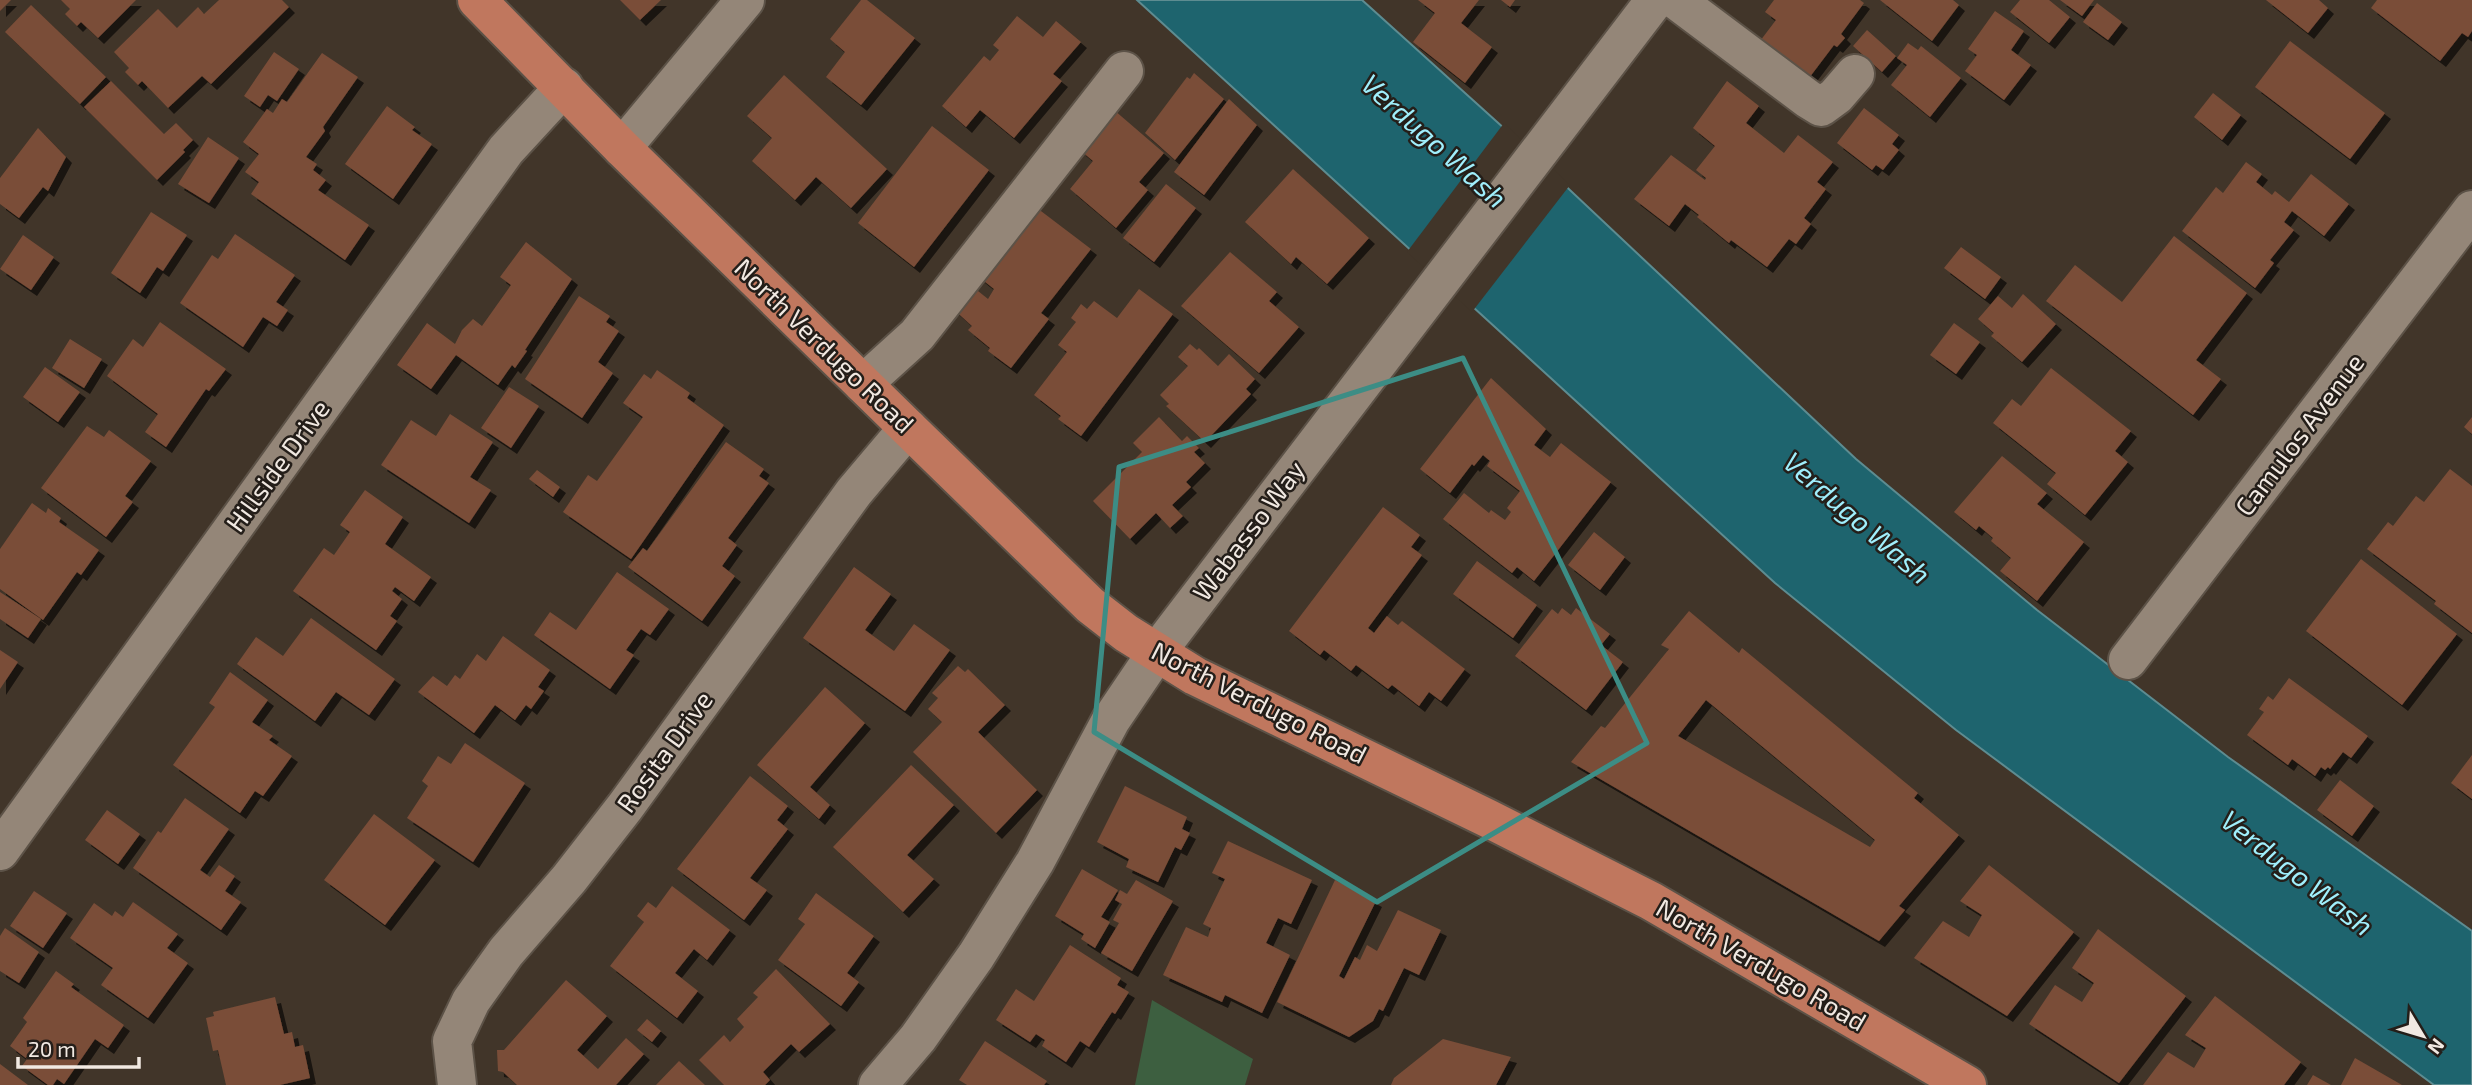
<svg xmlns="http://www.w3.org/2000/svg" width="2472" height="1085" font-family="'Exo 2',sans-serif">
  <defs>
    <filter id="shadow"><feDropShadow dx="6" dy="6" stdDeviation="0" flood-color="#0009"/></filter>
  </defs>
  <rect width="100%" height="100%" fill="#413529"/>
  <path fill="#3d5f40" d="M1152,1000L1253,1059L1245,1085H1135Z"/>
  <path fill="#1e646e" stroke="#5d8c91" stroke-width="2" d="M1137,0H1362L1506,130L1856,459L2037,610L2228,757L2472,931V1085H2434L1956,730L1775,583Z"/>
  <path fill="#413529" d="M1504,123L1570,185L1472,312L1407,252Z"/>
  <path fill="#7a4d38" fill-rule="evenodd" filter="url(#shadow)" d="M0,0H11L0,11Z
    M61,0H136L98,38L81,22L77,26L65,14L70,9Z
    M219,0H282L289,7L211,84L202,76L168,108L142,81L138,85L125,72L129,68L114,52L158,9L177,28L198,7L204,14Z
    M620,0H661L640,20Z
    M861,0H867L915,38L861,105L826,77L845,52L830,39Z
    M1418,0H1479L1461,23L1492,47L1465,83L1413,42L1435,13Z
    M1501,0H1515L1510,7Z
    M1774,0H1860L1864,3L1841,34L1845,38L1837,47L1834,45L1806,82L1757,45L1776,20L1765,12Z
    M1880,0H1953L1959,5L1932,41Z
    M2020,0H2049L2070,17L2049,43L2010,12Z
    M2060,0H2094L2082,16Z
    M2266,0H2319L2328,8L2308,33Z
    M2377,0H2472V31L2468,37L2462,33L2440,61L2371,8Z
    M2097,3L2122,22L2108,40L2083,22Z
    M31,5L106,77L80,104L5,32Z
    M1995,11L2024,31L2011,50L2031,65L2004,100L1965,71L1977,55L1968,49Z
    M1017,16L1043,37L1056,21L1081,42L1053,74L1062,81L1014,138L980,110L966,127L942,106L984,56L990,61L999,50L993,45Z
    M1867,30L1896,56L1882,72L1853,46Z
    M2290,41L2385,113L2350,159L2255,87Z
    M1908,43L1918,50L1921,46L1961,78L1930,117L1891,85L1907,65L1897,58Z
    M274,52L299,69L277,101L268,95L260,107L244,96Z
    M322,53L358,77L323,127L325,131L306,157L317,164L313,170L326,180L318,190L369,225L345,260L251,194L259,182L245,172L259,154L243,142L267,109L273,113L282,99L287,102Z
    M1194,73L1224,99L1175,160L1145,133L1187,77L1190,79Z
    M784,75L887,169L851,208L816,177L795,200L752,161L772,138L747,116Z
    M111,81L164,134L176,123L193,140L183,150L185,152L157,180L84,107Z
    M1727,81L1759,106L1746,123L1784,153L1798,135L1833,162L1817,182L1826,189L1804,218L1811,224L1796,244L1789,239L1767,267L1731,240L1729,243L1697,217L1699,215L1685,204L1669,226L1634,199L1671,155L1705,180L1706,178L1696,170L1715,146L1693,128Z
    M2213,93L2241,115L2222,140L2194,117Z
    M1229,99L1257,125L1204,195L1174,172Z
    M387,106L415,127L412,130L432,144L393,199L345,164Z
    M1864,108L1899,135L1892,144L1899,150L1883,170L1876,165L1872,170L1837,143Z
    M1114,110L1164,153L1139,182L1148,190L1116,228L1070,189L1093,161L1080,150Z
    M932,126L989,170L914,267L858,223Z
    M38,128L66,157L48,191L43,187L19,218L0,204V178Z
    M208,137L239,158L209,203L178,184Z
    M2246,162L2262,174L2256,182L2272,195L2275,191L2289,202L2311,174L2349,204L2324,236L2292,211L2284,222L2294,230L2270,260L2274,263L2255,288L2182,231L2216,187L2223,193Z
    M1293,169L1369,238L1327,284L1296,257L1291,264L1245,222Z
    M1166,184L1196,208L1154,262L1123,238Z
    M1033,205L1091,249L1041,313L1049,319L1011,368L988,351L990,348L968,330L972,326L951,307L968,283L988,299L994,289L979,277Z
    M151,212L187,235L163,271L157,267L140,293L111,273Z
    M235,234L295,275L276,302L288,310L277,326L263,317L243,347L180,303L212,255L218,259Z
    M23,235L54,257L31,290L0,269Z
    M2174,236L2247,293L2196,360L2221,379L2193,415L2046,301L2075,265L2122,302Z
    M526,242L572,279L525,350L527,351L515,368L512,365L498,385L456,355L431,389L397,365L427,323L455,344L462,330L473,319L482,326L511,285L500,277Z
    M1961,247L2001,277L1985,299L1944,268Z
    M1230,252L1277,292L1269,301L1299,327L1259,373L1181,306Z
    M1139,289L1173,314L1081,436L1058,419L1061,416L1034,395L1067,352L1058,345L1076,322L1071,318L1081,304L1087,309L1094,301L1117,318Z
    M2023,294L2056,324L2022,362L1991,336L1994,333L1978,319L1998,296L2012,308Z
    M579,296L610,316L606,322L619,331L598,362L613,373L582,418L525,379Z
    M160,322L226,369L209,391L206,389L166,447L145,432L158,414L107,376L133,339L143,347Z
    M1954,323L1980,342L1956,374L1930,355Z
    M70,339L102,359L84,388L52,368Z
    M1190,344L1197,350L1199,348L1218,366L1229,354L1255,379L1246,389L1251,394L1205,442L1166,406L1169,404L1160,395L1188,366L1178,357Z
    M45,367L80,392L58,422L23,397Z
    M2051,368L2131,431L2115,451L2128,462L2085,515L2047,484L2056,473L1993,423L2012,399L2021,406Z
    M657,370L690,393L687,398L724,425L631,559L563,512L588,475L597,481L643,417L623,403L644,374L651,379Z
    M1491,378L1546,429L1534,445L1550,457L1561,443L1611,482L1534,581L1517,567L1512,573L1443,519L1464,493L1489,513L1491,510L1505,520L1511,512L1507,508L1520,491L1487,466L1490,461L1483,455L1474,466L1472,464L1450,493L1420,469Z
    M509,387L539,406L511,448L481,428Z
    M450,414L493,442L470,477L491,490L469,523L381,465L411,420L436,436Z
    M1159,417L1182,441L1187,436L1199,448L1194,452L1205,463L1186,482L1191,487L1172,505L1183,516L1170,528L1156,513L1130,539L1093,501L1142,452L1133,443Z
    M2472,417V434L2464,427Z
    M87,426L104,437L109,430L151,461L125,496L133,502L106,537L41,488Z
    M726,442L764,469L759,476L769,483L728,538L737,545L722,566L735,576L702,621L628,567L643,548L647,551Z
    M2002,456L2047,493L2037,504L2084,542L2037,601L2000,571L2011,558L1991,541L1993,538L1979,526L1976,530L1954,512Z
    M2450,469L2472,486V633L2434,604L2436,601L2367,549L2388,522L2393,526L2416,496L2424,502Z
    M537,470L560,487L553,497L529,479Z
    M365,490L403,517L385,544L431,577L414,601L395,587L392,591L402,599L390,616L397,621L376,650L293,591L324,548L334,555L350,532L340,525Z
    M32,503L46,513L48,508L61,518L59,522L99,550L81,575L77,572L43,620L0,589V549Z
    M1383,507L1420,535L1411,547L1422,555L1368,628L1374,633L1387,616L1398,625L1402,621L1465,669L1441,701L1429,692L1419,706L1392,685L1388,689L1356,665L1351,671L1324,650L1320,655L1289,631Z
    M1594,532L1625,557L1600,590L1568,565Z
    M2361,559L2457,634L2402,705L2306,631Z
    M1477,561L1537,605L1513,638L1453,594Z
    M854,567L891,594L865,630L894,651L914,624L950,650L905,711L803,638Z
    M617,572L669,609L650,635L641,629L626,650L634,655L610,689L534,635L550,612L576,630Z
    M0,592L41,619L28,638L0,619Z
    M1562,608L1571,615L1576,608L1610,634L1601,645L1623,662L1586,710L1515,656L1552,609L1558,614Z
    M1689,611L1739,653L1742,648L1918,793L1914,798L1959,835L1899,906L1905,910L1879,941L1571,762L1601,726L1605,728L1669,649L1661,645ZM1706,700L1875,840L1870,847L1678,736Z
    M311,618L395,679L369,715L336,692L315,721L237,664L256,637L283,656Z
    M503,636L550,670L538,687L544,691L531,709L526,705L515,720L495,705L474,733L418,692L433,676L447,686L455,675L460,679L477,654L486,661Z
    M0,650L18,662L0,689Z
    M958,666L965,672L968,669L1005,705L978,732L1037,790L996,833L913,752L942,722L928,709L938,698L932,693Z
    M230,672L268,700L252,722L273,736L269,740L292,756L263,796L255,791L240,813L173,765L215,707L209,703Z
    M2289,678L2368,736L2351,758L2343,752L2330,769L2328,767L2325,770L2321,767L2315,776L2292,759L2288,765L2247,735L2264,712L2259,709L2268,696L2273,700Z
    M825,687L865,723L810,787L830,805L819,819L757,765Z
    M465,743L525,783L473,862L407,818L428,786L422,781L438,756L451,764Z
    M2472,755V799L2451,783Z
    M911,765L954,805L907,855L934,879L903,912L833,847Z
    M750,776L788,806L777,820L788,829L750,878L767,890L744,920L677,869Z
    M2340,780L2374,806L2352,836L2317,810Z
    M1125,786L1187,817L1182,829L1190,833L1181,850L1175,847L1158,882L1126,867L1129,859L1097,842Z
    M185,798L229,829L200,870L210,877L219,865L235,876L225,891L241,902L221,930L133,868L158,831L161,833Z
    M107,810L140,834L118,864L85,840Z
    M374,814L435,860L385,925L324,880Z
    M1228,841L1312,880L1291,924L1278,918L1266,943L1290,955L1262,1013L1225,995L1222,1002L1163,975L1186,927L1208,937L1211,928L1203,924L1225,879L1212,873Z
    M1989,865L2074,932L2007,1016L1914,958L1943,921L1969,937L1982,915L1960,901Z
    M1082,869L1118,890L1101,917L1110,922L1095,948L1081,939L1084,934L1055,916Z
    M1136,880L1173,901L1132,971L1101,953L1119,923L1113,920L1122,904L1115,900L1120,890L1127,894Z
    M1335,880L1376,901L1339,976L1344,979L1355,957L1360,960L1367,945L1377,951L1398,910L1441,930L1419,975L1404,968L1383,1011L1379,1009L1373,1021L1349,1037L1277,1002Z
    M672,886L730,930L707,960L694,949L675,973L698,991L677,1018L610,966L644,922L637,916L648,902L656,908Z
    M34,891L67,913L43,948L10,926Z
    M816,893L874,936L847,973L859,982L841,1006L778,960L805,924L798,919Z
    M133,902L178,934L167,948L188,963L148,1018L101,985L113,968L70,938L94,903L112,916L115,911L123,917Z
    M5,928L39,952L19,983L0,971V936Z
    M2098,929L2186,996L2119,1083L2029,1024L2055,985L2082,1002L2094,983L2072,968Z
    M1070,945L1121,978L1117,985L1129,992L1115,1014L1112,1012L1089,1047L1080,1041L1066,1062L1042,1046L1045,1040L1036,1034L1030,1042L996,1020L1016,989L1034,1001Z
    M776,969L830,1024L799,1052L791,1044L763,1072L770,1080L765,1085H724L699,1060L724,1035L730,1042L744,1027L737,1019L758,997L753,993Z
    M56,971L74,984L71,987L124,1025L108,1048L95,1039L64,1084L57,1079L53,1085H48L22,1066L27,1059L10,1046L27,1022L23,1018Z
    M566,980L607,1016L577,1050L598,1069L626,1038L644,1054L616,1085H517L503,1072L498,1071L497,1050H504Z
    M2215,996L2301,1062L2284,1085H2143L2168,1052L2194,1068L2206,1048L2185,1035Z
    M275,997L284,1034L292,1032L295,1047L303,1045L310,1078L280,1085H226L218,1050L213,1051L206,1018L214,1016L213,1012Z
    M647,1019L661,1031L652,1042L637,1030Z
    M1443,1039L1511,1057L1496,1085H1391L1394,1078Z
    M985,1041L1047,1081L1044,1085H967L959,1080Z
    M2355,1058L2402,1085H2341Z
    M679,1061L705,1085H656Z
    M0,1064L28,1085H0Z
    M2313,1075L2331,1085H2307Z"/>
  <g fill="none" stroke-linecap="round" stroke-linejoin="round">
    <defs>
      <path id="minor" d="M1676,0L1808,99L1821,107L1836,96L1855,74
        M622,148L745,0
        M863,384L917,335L1124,71
        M2128,660L2472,210
        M0,851L506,150L564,87
        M457,1085L452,1041L471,1001L506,952L569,879L625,807L854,492L908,428
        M878,1085L918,1038L976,956L1035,862L1111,720L1157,652L1655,0"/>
      <path id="major" d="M477,0L622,148L908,428L1090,605L1126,633L1195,676L1487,818L1651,901L1967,1085"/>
    </defs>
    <use href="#minor" stroke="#5c5247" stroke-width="42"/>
    <use href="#major" stroke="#5c5247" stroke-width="42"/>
    <use href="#minor" stroke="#948678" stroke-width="38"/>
    <use href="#major" stroke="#c0775e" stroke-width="38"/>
  </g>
  <path fill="none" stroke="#3c8d85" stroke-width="5" stroke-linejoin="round" d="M1463,358L1647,743L1377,902L1094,732L1119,467Z"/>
  <g text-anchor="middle" stroke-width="5" stroke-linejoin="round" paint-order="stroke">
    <g font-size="26" fill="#f1e9e2" stroke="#241e19">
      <text transform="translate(824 346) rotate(44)" y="9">North Verdugo Road</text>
      <text transform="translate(2300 435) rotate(-53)" y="9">Camulos Avenue</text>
      <text transform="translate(278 466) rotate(-54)" y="9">Hillside Drive</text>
      <text transform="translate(1249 531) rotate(-53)" y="9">Wabasso Way</text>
      <text transform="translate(1259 703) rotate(27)" y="9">North Verdugo Road</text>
      <text transform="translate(665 752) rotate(-54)" y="9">Rosita Drive</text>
      <text transform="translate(1761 965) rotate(30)" y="9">North Verdugo Road</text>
    </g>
    <g font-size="28" font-style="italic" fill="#a0effc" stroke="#241e19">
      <text transform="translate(1434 141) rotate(42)" y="10">Verdugo Wash</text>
      <text transform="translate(1857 518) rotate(41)" y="10">Verdugo Wash</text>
      <text transform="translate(2297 873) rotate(38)" y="10">Verdugo Wash</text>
    </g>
  </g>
  <g transform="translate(2423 1036) rotate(128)" stroke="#241e19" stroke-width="5" paint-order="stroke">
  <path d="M0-5L12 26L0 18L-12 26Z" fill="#f1e9e2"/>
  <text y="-10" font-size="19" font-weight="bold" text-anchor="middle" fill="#f1e9e2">N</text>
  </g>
  <path d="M18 1057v10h121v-10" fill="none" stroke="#f1e9e2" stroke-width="3.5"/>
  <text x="28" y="1057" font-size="21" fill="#f1e9e2" stroke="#241e19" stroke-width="5" paint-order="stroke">20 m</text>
</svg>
